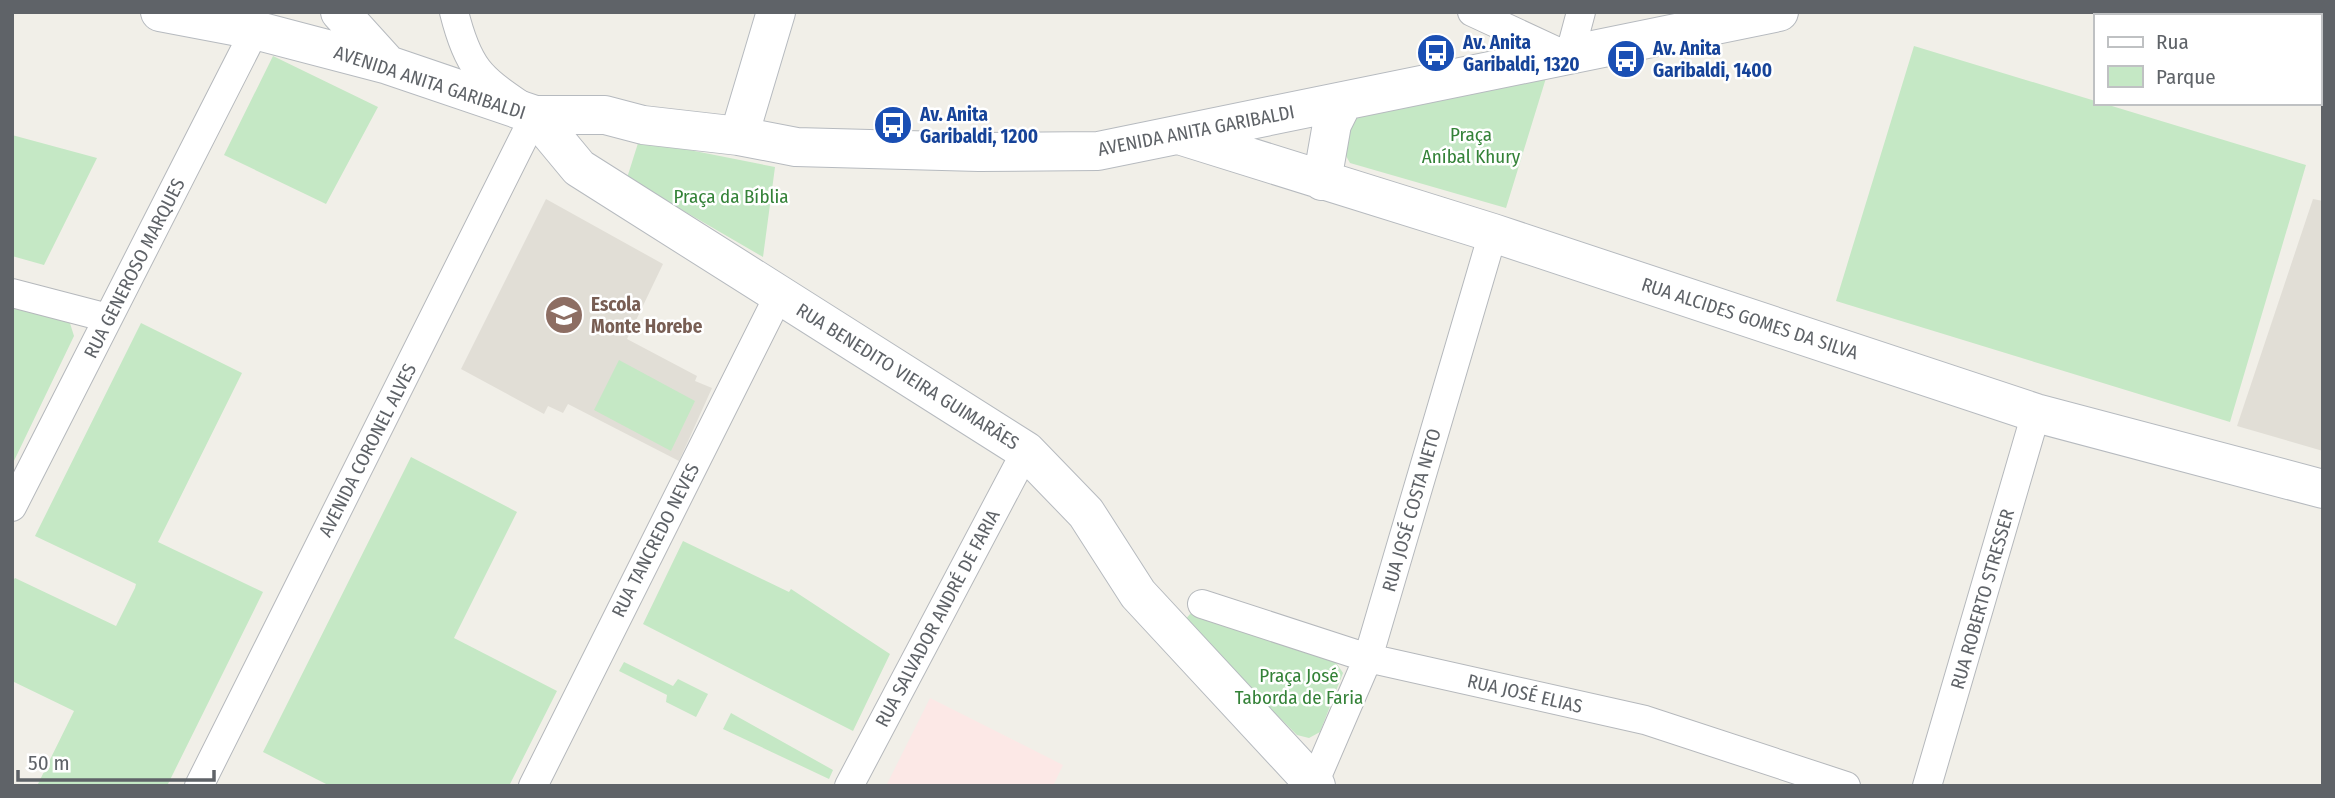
<svg xmlns="http://www.w3.org/2000/svg" width="2335" height="798" font-family="'Fira Sans Condensed',sans-serif">
  <rect width="100%" height="100%" fill="#f1efe8"/>
  <path fill="#e1ded6" d="M546,199L663,264L627,339L697,376L695,381L712,388L679,461L568,404L563,413L548,406L544,414L461,369Z
    M2313,199L2323,201V451L2237,426Z"/>
  <path fill="#fce8e6" d="M930,698L1063,765L1053,786H886Z"/>
  <path fill="#c5e8c5" d="M1914,46L2306,165L2230,422L1836,301Z
    M273,56L378,107L326,204L224,155Z
    M1546,78L1506,208L1350,163L1341,147L1349,117Z
    M12,135L97,158L44,265L12,256Z
    M639,140L775,167L763,257L627,178Z
    M12,306L69,320L74,336L12,465Z
    M141,323L242,373L158,542L263,592L167,786H37L74,711L12,681V582L15,578L116,626L135,588L136,584L35,536Z
    M619,360L695,401L671,451L594,410Z
    M411,457L517,512L454,638L557,691L509,786H330L263,752Z
    M683,541L789,592L791,589L890,654L853,731L643,624Z
    M1191,613L1335,661L1343,673L1320,732L1309,738L1297,735L1183,622Z
    M624,662L673,686L678,679L708,694L696,717L666,702L667,695L619,671Z
    M731,713L833,770L829,779L723,729Z"/>
  <g fill="none" stroke-linecap="round" stroke-linejoin="round">
    <defs>
      <path id="street" d="M1472,12L1569,57L1581,12
        M12,293L108,318
        M12,507L255,30
        M1202,604L1368,658L1645,720L1846,786
        M1315,781L1368,658L1493,233
        M199,786L535,115C484,79 470,76 454,12
        M533,786L779,295
        M849,786L1026,451
        M1927,786L2036,413"/>
      <path id="secondary" d="M160,12L255,30L388,65L535,115H605L643,125L739,136L796,147L979,152L1098,151L1779,12
        M340,12L388,65
        M535,115L579,168L1026,451L1086,513L1138,594L1316,786
        M739,136L776,12
        M1182,136L1493,233L2036,413L2323,489
        M1322,181L1332,124L1343,102"/>
    </defs>
    <use href="#street" stroke="#b5b8bc" stroke-width="30"/>
    <use href="#secondary" stroke="#b6babf" stroke-width="40"/>
    <use href="#street" stroke="#fff" stroke-width="28"/>
    <use href="#secondary" stroke="#fff" stroke-width="38"/>
  </g>
  <defs>
    <symbol id="bus-disc" viewBox="-11 -11 22 22"><circle r="9.5" fill="#1a4fb4" stroke="#fff"/><path d="M-5-6H5V4H4V6H2V4H-2V6H-4V4H-5ZM-3.5-4V0h7V-4ZM-3.5 1.2v1.5H-2V1.2ZM2 1.2v1.5H3.5V1.2Z" fill="#fff"/></symbol>
    <symbol id="school-disc" viewBox="-11 -11 22 22"><circle r="9.5" fill="#8d6e63" stroke="#fff"/><path d="M0-5L7-2L0 1L-7-2ZM-4 1L0 2.5L4 1V4Q0 6-4 4Z" fill="#fff"/></symbol>
  </defs>
  <g fill-rule="evenodd">
    <use href="#bus-disc" x="1414" y="31" width="44" height="44"/>
    <use href="#bus-disc" x="1604" y="37" width="44" height="44"/>
    <use href="#bus-disc" x="871" y="103" width="44" height="44"/>
    <use href="#school-disc" x="542" y="293" width="44" height="44"/>
  </g>
  <g text-anchor="middle" stroke-width="5" stroke-linejoin="round" paint-order="stroke">
    <g font-size="19" font-weight="bold" fill="#164399" stroke="#fff" text-anchor="start">
      <text x="1463" y="49">Av. Anita<tspan x="1463" dy="22">Garibaldi, 1320</tspan></text>
      <text x="1653" y="55">Av. Anita<tspan x="1653" dy="22">Garibaldi, 1400</tspan></text>
      <text x="920" y="121">Av. Anita<tspan x="920" dy="22">Garibaldi, 1200</tspan></text>
    </g>
    <g font-size="19" fill="#5f6368" stroke="#fff">
      <text transform="translate(430 82) rotate(18)" y="7">AVENIDA ANITA GARIBALDI</text>
      <text transform="translate(1196 130) rotate(-11)" y="7">AVENIDA ANITA GARIBALDI</text>
      <text transform="translate(134 268) rotate(-63)" y="7">RUA GENEROSO MARQUES</text>
      <text transform="translate(1750 318) rotate(18)" y="7">RUA ALCIDES GOMES DA SILVA</text>
      <text transform="translate(908 376) rotate(32)" y="7">RUA BENEDITO VIEIRA GUIMARÃES</text>
      <text transform="translate(367 450) rotate(-63)" y="7">AVENIDA CORONEL ALVES</text>
      <text transform="translate(1411 510) rotate(-74)" y="7">RUA JOSÉ COSTA NETO</text>
      <text transform="translate(655 540) rotate(-63)" y="7">RUA TANCREDO NEVES</text>
      <text transform="translate(1982 599) rotate(-74)" y="7">RUA ROBERTO STRESSER</text>
      <text transform="translate(937 618) rotate(-62)" y="7">RUA SALVADOR ANDRÉ DE FARIA</text>
      <text transform="translate(1525 693) rotate(13)" y="7">RUA JOSÉ ELIAS</text>
    </g>
    <g font-size="19" fill="#348238" stroke="#fff">
      <text x="1471" y="141">Praça<tspan x="1471" dy="22">Aníbal Khury</tspan></text>
      <text x="731" y="203">Praça da Bíblia</text>
      <text x="1299" y="682">Praça José<tspan x="1299" dy="22">Taborda de Faria</tspan></text>
    </g>
    <g font-size="19" font-weight="bold" fill="#785e54" stroke="#fff" text-anchor="start">
      <text x="591" y="311">Escola<tspan x="591" dy="22">Monte Horebe</tspan></text>
    </g>
  </g>
  <rect width="2335" height="798" fill="none" stroke="#5f6368" stroke-width="28"/>
  <rect x="2094" y="14" width="228" height="91" fill="#ffffff" stroke="#bfc1c3" stroke-width="2"/>
  <rect x="2108" y="37" width="35" height="10" fill="#ffffff" stroke="#bfc1c3" stroke-width="2"/>
  <text x="2156" y="49" font-size="21" fill="#5f6368">Rua</text>
  <rect x="2108" y="66" width="35" height="21" fill="#c5e8c5" stroke="#bfc1c3" stroke-width="2"/>
  <text x="2156" y="84" font-size="21" fill="#5f6368">Parque</text>
  <path d="M18 770v10h196v-10" fill="none" stroke="#5f6368" stroke-width="3.5"/>
  <text x="28" y="770" font-size="21" fill="#5f6368" stroke="#ffffff" stroke-width="5" paint-order="stroke">50 m</text>
</svg>
